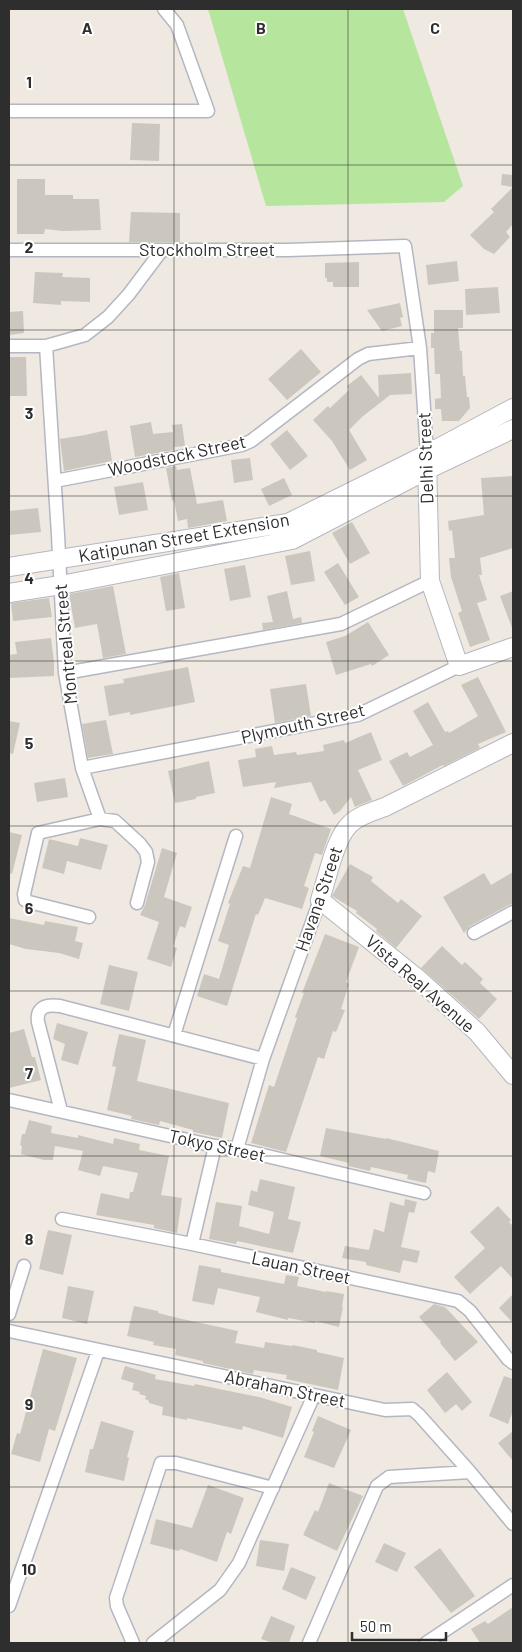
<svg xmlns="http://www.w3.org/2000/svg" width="522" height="1652" font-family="Barlow,sans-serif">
  <rect width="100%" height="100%" fill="#efe9e1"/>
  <path fill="#b6e59e" d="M208,9H403L463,186L444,202L266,206Z"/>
  <path fill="#cbc7bf" d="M132,123L160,124L159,161L130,160Z
    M502,174L513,175V224L506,232L510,237L494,254L484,249L470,235L494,212L491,209L513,187L501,185Z
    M17,179H45V195H73V199H99L101,230L63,231L45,229L44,234H17Z
    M131,212L180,213V242H129Z
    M457,261L459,281L428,285L426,265Z
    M359,262V287H333V282H327V278H325V263Z
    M35,272L63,273L62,277L90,278V302L61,301V305L33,303Z
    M498,287L500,313L466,315L465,289Z
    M400,303L403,317L400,318L402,326L382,331L367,310Z
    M434,310H463V328H458L460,351H462L463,376H465L467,397H469L470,408L459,421H442L441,409H435V399L441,398L440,374H435L434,348H431V333H434Z
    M23,311L24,333L9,335V312Z
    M301,349L321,372L287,400L268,379Z
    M9,357H26L27,396H9Z
    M411,373L412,394L390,395L362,417L349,430L367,460L350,470L332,441L313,420L328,406L330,408L349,390L347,386L361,375L379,398L378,375Z
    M151,422L153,434L173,432L172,425L182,424L185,446L174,447V450L135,457L130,426Z
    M107,430L112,461L64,471L60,439L85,435Z
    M287,430L308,456L290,470L270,444Z
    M250,458L253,480L234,483L231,460Z
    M176,466L177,470L190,468L197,504L223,500L227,521L188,528L187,519L178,521L174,500L172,501L166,468Z
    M512,476L513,548L480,558L482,575H479L487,600L477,603L490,640L470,647L458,613L462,611L451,577L449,558H455L452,530L449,531L448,521L484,515L481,478Z
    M284,478L292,495L269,506L261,489Z
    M143,482L148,510L119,515L114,487Z
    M38,508L41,532L9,535V511Z
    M352,522L370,553L350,564L332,533Z
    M310,551L315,581L291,585L285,556Z
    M338,563L359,597L345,605L324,572Z
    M245,565L251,597L230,601L224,569Z
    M179,573L185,608L166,611L160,577Z
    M113,586L126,654L103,658L97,624L75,628L69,594Z
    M287,591L293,619L301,617L302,623L263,630L262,623L273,622L267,596Z
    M513,591V628H512L500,596Z
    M49,598L52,617L13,621L11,603Z
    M368,622L389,655L372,666L371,664L336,675L326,642L345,636Z
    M51,638L54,662V676L9,678V655L17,654L15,642Z
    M188,667L195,702L130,715V712L109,716L104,686L124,683L123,679Z
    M478,677L506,732L478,744L480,748L444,766L443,765L403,786L389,761L407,752L410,757L433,745L413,711L428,702L445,732L448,731L449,733L478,716L461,685Z
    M306,684L311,716L275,723L270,689Z
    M106,720L113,754L88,758L82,724Z
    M9,721L20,723L13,754L9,753Z
    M371,732L382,760L358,770L372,800L355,807L351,797L340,811L334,815L325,800L320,802L311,782L274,788L276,782L243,787L238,760L256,757L255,749L272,746L274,755L296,752L297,755L324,751L323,745L344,740L345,743Z
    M209,761L215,793L196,797V799L175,803L168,771Z
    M65,778L68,797L37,802L34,783Z
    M271,797L292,804L289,814L331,829L322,855L315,853L304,886L309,888L302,909L265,898L258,915L256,914L227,1006L197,996L204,974L219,979L229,945L218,941L230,904L228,903L243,866L250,868Z
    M9,832L22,835L12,874L9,873Z
    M80,838L108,845L101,870L67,861L64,874L42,868L49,839L78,846Z
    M162,848L177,853L164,897L192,907L185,928L180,926L173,947L177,948L171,967L147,959L159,922L140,915L145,905Z
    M350,864L373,877L371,881L398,903L401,899L422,916L396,948L376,931L377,929L356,913L357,911L332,896Z
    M513,872V903L470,926L464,933L443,897L484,873L491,885Z
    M9,918L44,925L45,921L78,927L75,941L83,943L79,959L59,953L26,949L9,944Z
    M325,934L359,947L346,982L349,984L341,1009L345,1010L336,1032L333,1031L324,1059L318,1057L286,1152L251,1143L269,1085L274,1087L297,1018L295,1017L304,993H302Z
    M442,946L462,965L465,962L483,979L480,983L497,999L479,1019L421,968Z
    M109,965L138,972L129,1011L100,1004Z
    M57,1023L88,1032L78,1065L61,1060L65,1044L53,1039Z
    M24,1029L32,1057H35L41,1080L9,1088V1033Z
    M119,1034L146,1040L137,1081L229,1103L222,1138L193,1132V1130L160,1121L159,1125L131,1119L132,1116L107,1110L116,1067L112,1066Z
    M29,1120L52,1126L51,1133L78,1138V1135L113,1144L114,1138L140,1144L139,1150L169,1156L161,1195L182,1198L177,1233L154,1228V1225L96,1215L101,1193L129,1199L130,1192H133L138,1173L103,1166L100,1176L78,1170L83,1151L55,1146L53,1160H44L21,1154L22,1146L20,1145L22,1134H25Z
    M326,1128L386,1139V1138L439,1151L435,1173L428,1171L426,1183L407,1179L408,1175L371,1167L370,1171L348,1166L349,1163L320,1156Z
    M260,1179L295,1187L288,1219L301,1222L293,1253L237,1241L236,1244L209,1239L216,1202L242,1206L239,1226L269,1234L274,1212L248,1205L251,1190L257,1192Z
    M405,1199L417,1202L414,1213L409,1212L401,1247L420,1251L417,1263L403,1260L400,1273L366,1265V1262L342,1258L345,1246L369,1250L374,1229L384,1232L390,1202L404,1206Z
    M498,1206L511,1220L509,1222L513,1226V1279L501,1266L470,1294L454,1277L485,1248L470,1232Z
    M48,1230L72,1235L63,1275L39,1269Z
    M199,1265L221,1269V1272L284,1284L286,1275L299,1277L297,1286L326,1292V1291L344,1294L342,1307H343L339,1327L315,1321V1323L288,1318V1320L256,1312L260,1297L218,1288L214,1305L192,1301Z
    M68,1286L94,1291L87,1324L62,1318Z
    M513,1294V1323L499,1308Z
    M434,1304L445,1307L478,1342L455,1361L440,1343L441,1342L419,1317Z
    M134,1306L158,1311V1313L182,1319L238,1331L235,1343L264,1348L265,1342L292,1346L293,1345L317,1350V1352L344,1358L338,1390L286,1379L287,1375L254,1370L253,1374L203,1363V1361L175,1355L176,1349L153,1345L154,1342L127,1336Z
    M43,1349L77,1358L55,1431L49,1429L40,1462L11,1454L17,1433L20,1434Z
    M125,1366L156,1375L155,1379L194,1386L195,1384L224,1390L259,1397L292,1407L283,1438L243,1426L242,1430L187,1418V1420L162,1415L163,1407L149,1403V1401L145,1399L146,1396L139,1394L140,1392L132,1390L134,1383L121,1379Z
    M447,1372L472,1402L462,1411L456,1404L445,1413L427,1390Z
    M504,1376L513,1379V1411L508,1424L489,1416Z
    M318,1416L351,1430L334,1468L304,1457L314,1432L312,1431Z
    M101,1421L134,1431L127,1457L129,1458L124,1481L85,1472L90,1449H93Z
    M513,1431V1461L498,1443Z
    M329,1483L363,1496L337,1551L303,1535L315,1510L318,1512Z
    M208,1485L244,1498L231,1534L227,1532L217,1562L180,1549L179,1551L150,1544L156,1519L192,1528Z
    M260,1540L289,1544L284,1571L256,1566Z
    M384,1543L406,1553L397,1572L375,1562Z
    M440,1548L475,1596L451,1613L414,1567Z
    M291,1567L316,1577L306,1600L282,1589Z
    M513,1607V1643H480L471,1629L485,1621L488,1624Z
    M271,1616L295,1626L289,1643H273L261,1639Z"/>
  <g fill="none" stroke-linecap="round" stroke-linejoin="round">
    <defs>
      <path id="street" d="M9,111H208L177,25L164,9
        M9,250H288L405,246L420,348L427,454
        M9,346H46L85,335L108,317L129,294L162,250
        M46,346L58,535L65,673L82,768L100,819
        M55,481L242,445L251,441L358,359L368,354L420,348
        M65,673L341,624L430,581
        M82,768L358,715L459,666
        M89,917L29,902L25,900L24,894L38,833L100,819L115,821L140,844L146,852L148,862L137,903
        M474,933L513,912
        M174,1035L236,836
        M9,1100L215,1146L237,1149L424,1193
        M61,1111L38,1022C36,1007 46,1004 60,1006L263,1059
        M237,1149L263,1059L320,900
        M62,1219L192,1244L458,1301L470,1311L508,1359L513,1363
        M192,1244L215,1146
        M9,1314L24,1266
        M9,1331L385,1410L412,1409L419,1415L470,1472L513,1524
        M9,1606L98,1351
        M133,1643L117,1606L116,1598L161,1463H176L273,1488
        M153,1643L220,1590L239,1563L314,1395
        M309,1643L377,1486L389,1477L470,1472
        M426,1643L513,1585"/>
      <path id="secondary" d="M427,459L430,581L459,666L513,647
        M9,567L288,523L427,454L513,408
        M9,593L61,585L292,540L427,470L513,429
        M513,743L385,807C374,811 359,815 350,824C335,838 327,879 320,900L417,978L477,1032L513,1075"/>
    </defs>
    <use href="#street" stroke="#b4b7c1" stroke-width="15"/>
    <use href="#secondary" stroke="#b4b7c1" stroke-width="20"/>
    <use href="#street" stroke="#fff" stroke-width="12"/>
    <use href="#secondary" stroke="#fff" stroke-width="18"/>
  </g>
  <path fill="none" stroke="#2e2e2e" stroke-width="1" stroke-opacity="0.55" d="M174,9V1643M348,9V1643M9,165H513M9,330H513M9,496H513M9,661H513M9,826H513M9,991H513M9,1156H513M9,1322H513M9,1487H513"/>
  <g text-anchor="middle" stroke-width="4" stroke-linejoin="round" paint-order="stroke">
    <g font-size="18" fill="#2e2e2e" stroke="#fff">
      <text x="207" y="256">Stockholm Street</text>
      <text transform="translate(177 456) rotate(-12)" y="6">Woodstock Street</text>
      <text transform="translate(426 458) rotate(-92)" y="6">Delhi Street</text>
      <text transform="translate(184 538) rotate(-10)" y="6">Katipunan Street Extension</text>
      <text transform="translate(66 644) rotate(-95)" y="6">Montreal Street</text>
      <text transform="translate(303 724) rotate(-13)" y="6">Plymouth Street</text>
      <text transform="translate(319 899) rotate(-71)" y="6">Havana Street</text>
      <text transform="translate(420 984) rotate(41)" y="6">Vista Real Avenue</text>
      <text transform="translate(217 1146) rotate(12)" y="6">Tokyo Street</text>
      <text transform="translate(301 1268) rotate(12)" y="6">Lauan Street</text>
      <text transform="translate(285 1389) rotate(12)" y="6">Abraham Street</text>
    </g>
  </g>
  <g font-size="16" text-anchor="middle" font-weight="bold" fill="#2e2e2e" stroke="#fff" stroke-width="4" stroke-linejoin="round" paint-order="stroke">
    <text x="87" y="34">A</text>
    <text x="261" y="34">B</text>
    <text x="435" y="34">C</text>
    <text x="29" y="88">1</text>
    <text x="29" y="253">2</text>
    <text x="29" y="419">3</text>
    <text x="29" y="584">4</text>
    <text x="29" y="749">5</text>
    <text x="29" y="914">6</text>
    <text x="29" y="1079">7</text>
    <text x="29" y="1245">8</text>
    <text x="29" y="1410">9</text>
    <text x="29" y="1575">10</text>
  </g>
  <rect width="522" height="1652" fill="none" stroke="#2e2e2e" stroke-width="20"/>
  <path d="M352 1632v8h94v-8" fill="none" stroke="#2e2e2e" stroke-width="2.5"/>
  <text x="360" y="1632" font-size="15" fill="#2e2e2e" stroke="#ffffff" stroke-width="4" paint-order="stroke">50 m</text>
</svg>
